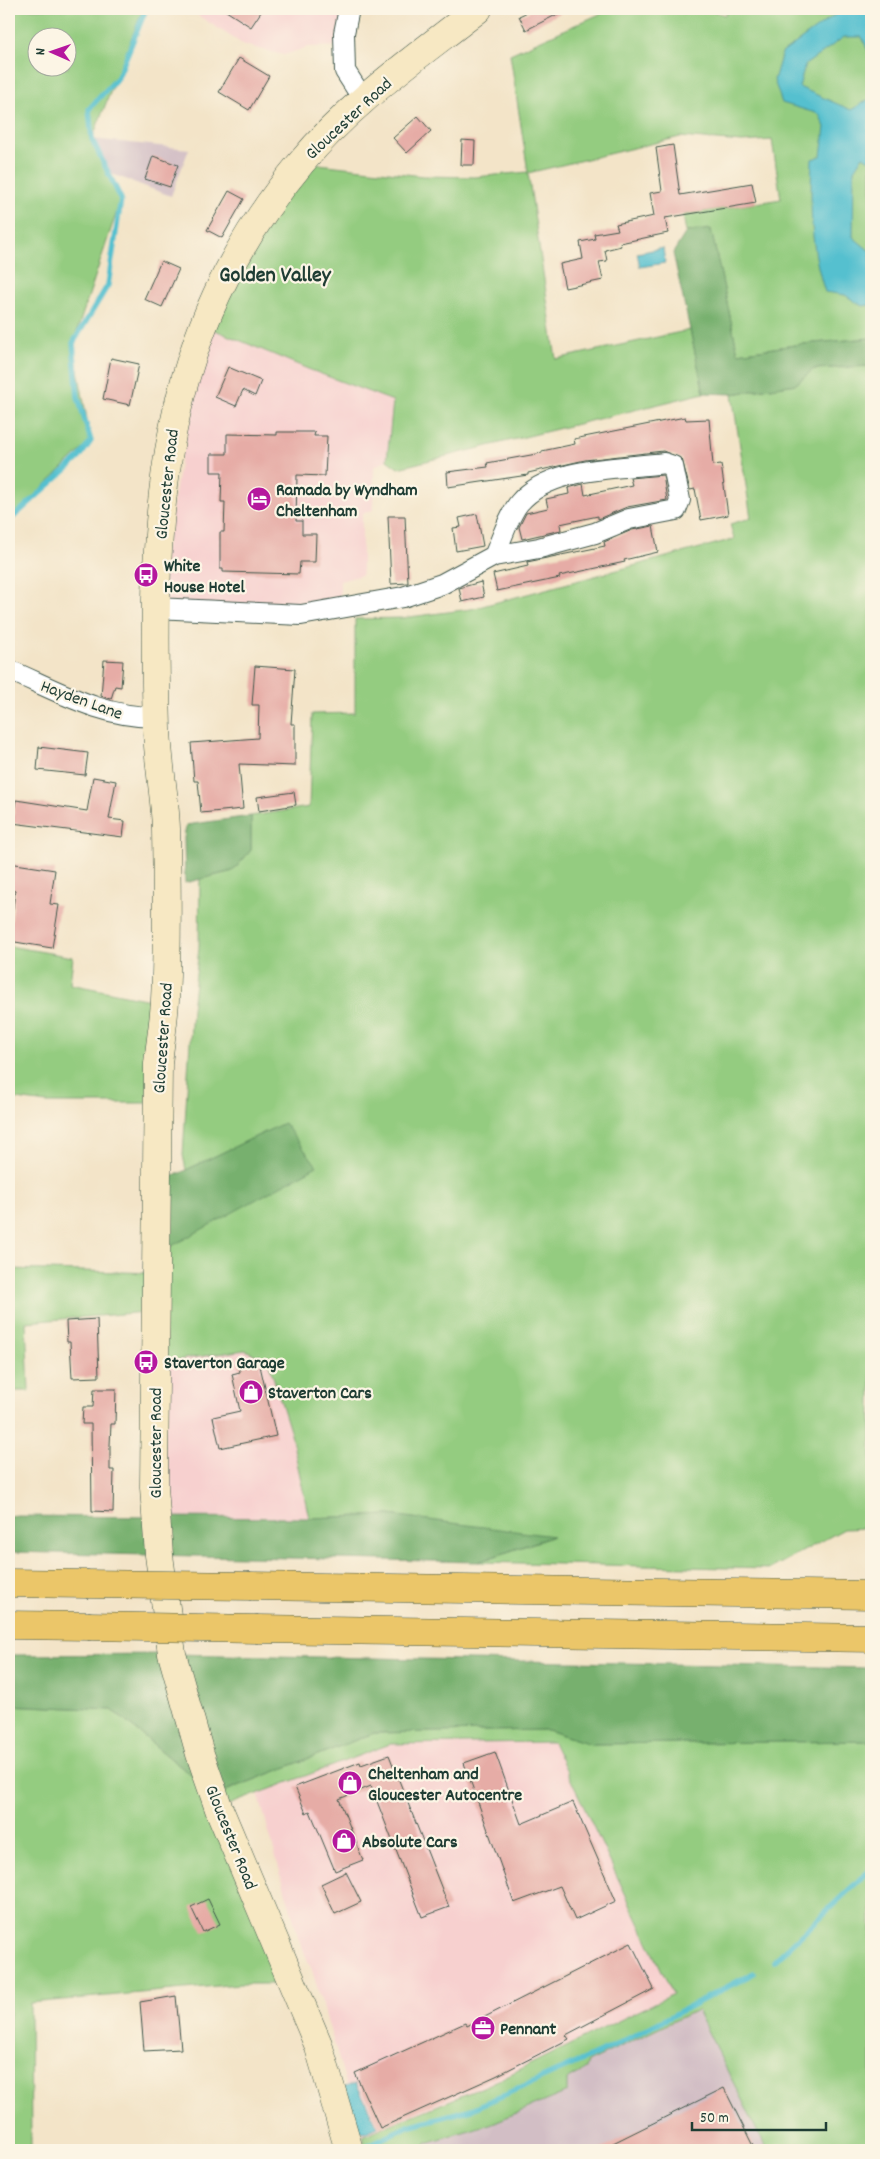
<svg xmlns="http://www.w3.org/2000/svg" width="880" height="2159" font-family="Dekko,sans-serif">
  <rect width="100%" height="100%" fill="#fcf5e5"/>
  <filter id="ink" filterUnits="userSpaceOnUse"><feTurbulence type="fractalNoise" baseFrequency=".02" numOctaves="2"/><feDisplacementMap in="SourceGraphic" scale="10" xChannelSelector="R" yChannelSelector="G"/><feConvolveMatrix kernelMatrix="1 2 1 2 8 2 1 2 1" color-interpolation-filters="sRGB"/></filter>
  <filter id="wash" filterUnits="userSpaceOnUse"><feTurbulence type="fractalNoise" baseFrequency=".0096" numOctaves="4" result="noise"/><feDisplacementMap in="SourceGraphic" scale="20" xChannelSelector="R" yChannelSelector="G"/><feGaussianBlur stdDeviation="1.12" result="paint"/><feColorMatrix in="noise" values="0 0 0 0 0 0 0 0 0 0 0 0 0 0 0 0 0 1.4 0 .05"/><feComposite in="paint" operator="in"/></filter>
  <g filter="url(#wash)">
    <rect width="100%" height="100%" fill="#f3e4c8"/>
    <path fill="#f7d0cf" d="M188,9H349L343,46L308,47L284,55L244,45Z
      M203,325L308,369L393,401L387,460L374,467L373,510L362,514V575L340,581V608H156Z
      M245,1350L268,1360L291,1434L309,1518H156V1363Z
      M553,1742L673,1994L488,2085L362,2136L312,1970L300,1943L258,1793L390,1744Z"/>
    <path fill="#d2bec5" d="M92,139L189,149L171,196L109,173Z
      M698,2010L767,2150H419L425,2149L426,2143L490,2124L567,2092V2080L586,2069L588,2062Z"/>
    <path fill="#94cc80" stroke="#5a845a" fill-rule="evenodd" d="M9,9H143L92,139L121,199L73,343L91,441L9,520ZM38,38H68V68H38Z
      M611,9H707L725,15L727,9H871V338L802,344L738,353L711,230L686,232L683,215L781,199L772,140L742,142L680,137L528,173L556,359L690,330L704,393L398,468L387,460L393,401L308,369L203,325L301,162L423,176L475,177L528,172L510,54Z
      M871,366V1528L844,1529L770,1569L478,1562L551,1537L390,1515L309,1518L291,1434L268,1360L245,1350L156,1363L157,1311L26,1322L29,1391H9V1269L157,1273V1254L283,1124L186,1170L183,1155L192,1009L199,948L200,879L233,871L251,850V816L309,807L312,714L355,713V619L402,618L471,609L734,539L730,524L751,518L732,394L796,384L813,369Z
      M9,946L73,957L70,984L165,1003L157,1103H47L9,1098Z
      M9,1705L112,1710L215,1795L374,1733L547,1730L591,1744L871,1741V2150H767L697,2010L588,2062L586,2069L567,2080V2092L490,2124L426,2143L425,2149L366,2150L362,2136L488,2085L673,1994L553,1742L390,1744L220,1808L295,1984H239L30,2003L31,2150H9Z"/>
    <path fill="#77b06e" stroke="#4b7651" d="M711,229L738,353L802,344L871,338V366L814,369L796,384L732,394L704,393L673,253L686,232Z
      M251,816V850L233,871L185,883L184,838L186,825Z
      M284,1123L317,1166L157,1254V1184Z
      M390,1515L553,1536L478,1562L9,1552V1516L309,1518Z
      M172,1654L871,1668V1741L591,1744L547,1730L374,1733L215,1795L112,1710L9,1705V1655Z"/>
    <path fill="#54c0cf" stroke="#3a7e82" d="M758,9H784L766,17Z
      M843,9H871V58L862,37H844L805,65L799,87L851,110L871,98V161L863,156L854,170L853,237L871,252V305L862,306L845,295L825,292C810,247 810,206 812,159L821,156L825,127L819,114L782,103L774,80L782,53Z
      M663,248L665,263L640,267L637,253Z
      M356,2083L378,2127L364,2133L359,2132L343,2088Z"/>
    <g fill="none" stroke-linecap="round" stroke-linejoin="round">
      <path stroke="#54c0cf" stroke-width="5.5" d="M9,521L79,458L91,441L78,397L73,343L108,285L121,199L92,139L89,109L118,77L146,9
        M774,1961L871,1869
        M365,2147L408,2126L472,2109L612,2047L754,1973"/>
    </g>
    <g id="blocks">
      <path fill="#e6aca6" d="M223,9H263L251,27Z
        M534,9H568L526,30L519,16Z
        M239,58L269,76L249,110L219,92Z
        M418,116L431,131L407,153L393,138Z
        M462,140L475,141L474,165H461Z
        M673,145L680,195L752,183L756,203L665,218L668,233L620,243L621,246L605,250L607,261L599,262L603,280L565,288L560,264L583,259L580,242L595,239L594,234L618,230L616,224L654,216L650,193L662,191L656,148Z
        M153,156L178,165L170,187L145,179Z
        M229,191L244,199L222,238L207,230Z
        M161,261L179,269L162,307L144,299Z
        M111,358L139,364L130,405L103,399Z
        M228,367L261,381L255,396L243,390L236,406L215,397Z
        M685,417L686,420L709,419L713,465L721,464L728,515L701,520L695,489L690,490L682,459L663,451L585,460L528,473V475L448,487L447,472L488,467L487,463L542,453V451L575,444L574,439Z
        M277,432H315L314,436H327L325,476L297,475L296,521H302V534H316L315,562H300L299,574L223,572V569H220V532H224L225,502H221L222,472H211V454H227V434L277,435Z
        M663,475L667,500L627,507L598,519V516L560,524L561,530L522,539L519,527L526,513L548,508L546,499L569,494L568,488L583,484L585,495L632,485L630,478Z
        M477,514L483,546L456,551L453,528L461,527L459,518Z
        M388,516H405L408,583L391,584Z
        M653,526L658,552L624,560L625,562L559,576L560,578L497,591L493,574L528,566L527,562L605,546L604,542L632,530Z
        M481,582L484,597L462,602L459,588Z
        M104,660L123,661L121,687L115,686L111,699L101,696Z
        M255,666L295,669L291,724H295V766L239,764L243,809L201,813L198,781H194L191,743L258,738L259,705H252Z
        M39,747L88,753L85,775L37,770Z
        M93,777L116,781L109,819L125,821L123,837L12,823L16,800L87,811Z
        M294,792L296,805L259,811L257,797Z
        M9,863L55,870L50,904L59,905L52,948L9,941L15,891L9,889Z
        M97,1319L99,1377L72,1378L70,1342H67L66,1321Z
        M258,1357L276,1436L220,1448L213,1417L240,1411L232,1374L240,1372L238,1362Z
        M94,1389H116L115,1424H111L110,1445V1470H114L113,1512L92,1511L91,1424H82L83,1407H93Z
        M495,1752L521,1824L573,1802L616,1901L575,1920L560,1886L514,1903L464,1763Z
        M389,1755L449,1907L422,1917L371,1786L339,1799L363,1860L335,1871L310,1811L306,1813L295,1787L360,1762L361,1765Z
        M346,1872L361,1902L335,1914L321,1884Z
        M208,1899L220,1924L203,1932L191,1907Z
        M631,1943L654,1989L566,2035L569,2039L496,2076L380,2128L355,2073L465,2023L467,2026Z
        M176,1996L181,2049L144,2051L140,2002Z
        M724,2088L755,2150H599Z"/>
    </g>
  </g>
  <g filter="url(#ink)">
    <use href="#blocks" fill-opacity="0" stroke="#3f564a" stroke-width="1"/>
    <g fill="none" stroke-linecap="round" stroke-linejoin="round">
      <defs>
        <path id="street" d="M349,9L344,33L345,71L363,99
          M156,608L301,615L403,597L442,584L494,556L539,548L595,533L629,519L676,510L680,500L673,466L664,463C619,469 550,466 519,503C509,515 501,541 494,556
          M9,670C58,691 103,718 157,717"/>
        <path id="secondary" d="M349,2150L318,2044L219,1809L200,1754L172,1654L159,1555L154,1487L158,1064C160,1043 164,1021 165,1000C168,943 167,886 166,829C165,796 158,763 157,729C151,516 157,335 301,163C351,102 417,57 478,9"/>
        <path id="highway" d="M9,1583L86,1584
          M251,1586L871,1595
          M9,1625L88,1626
          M258,1629L871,1638"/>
      </defs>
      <use href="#street" stroke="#3f564a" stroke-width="22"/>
      <use href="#secondary" stroke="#3f564a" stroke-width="29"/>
      <use href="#highway" stroke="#3f564a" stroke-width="29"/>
      <use href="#street" stroke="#fff" stroke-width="20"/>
      <use href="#secondary" stroke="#f7e8c3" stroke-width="28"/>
      <use href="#highway" stroke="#ebc669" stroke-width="28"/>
      <defs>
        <path id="highway-bridge" d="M86,1584L251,1586
          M88,1626L258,1629"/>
      </defs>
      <use href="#highway-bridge" stroke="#3f564a" stroke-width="29" stroke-linecap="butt"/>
      <use href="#highway-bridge" stroke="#ebc669" stroke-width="28"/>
    </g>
  </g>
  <defs>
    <symbol id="hotel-disc" viewBox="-11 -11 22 22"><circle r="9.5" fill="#b5179e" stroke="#fcf5e5"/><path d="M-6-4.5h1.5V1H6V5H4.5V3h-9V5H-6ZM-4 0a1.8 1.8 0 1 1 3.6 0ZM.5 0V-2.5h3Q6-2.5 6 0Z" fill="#fff"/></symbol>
    <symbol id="bus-disc" viewBox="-11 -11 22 22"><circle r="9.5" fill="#b5179e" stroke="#fcf5e5"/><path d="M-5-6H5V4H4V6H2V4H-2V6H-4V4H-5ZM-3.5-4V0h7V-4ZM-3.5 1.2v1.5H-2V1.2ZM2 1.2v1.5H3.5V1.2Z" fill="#fff"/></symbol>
    <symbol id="shop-disc" viewBox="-11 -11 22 22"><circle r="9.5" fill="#b5179e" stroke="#fcf5e5"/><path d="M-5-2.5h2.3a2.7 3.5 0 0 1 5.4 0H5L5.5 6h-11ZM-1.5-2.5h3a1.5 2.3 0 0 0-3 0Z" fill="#fff"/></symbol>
    <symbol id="office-disc" viewBox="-11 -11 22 22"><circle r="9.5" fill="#b5179e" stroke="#fcf5e5"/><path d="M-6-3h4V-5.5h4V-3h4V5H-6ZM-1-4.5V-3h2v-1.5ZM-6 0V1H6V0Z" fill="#fff"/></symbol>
  </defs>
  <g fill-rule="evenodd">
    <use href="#hotel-disc" x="245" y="485" width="28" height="28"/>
    <use href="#bus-disc" x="132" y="561" width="28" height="28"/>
    <use href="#bus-disc" x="132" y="1348" width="28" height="28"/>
    <use href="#shop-disc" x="237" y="1378" width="28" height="28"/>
    <use href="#shop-disc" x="336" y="1769" width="28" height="28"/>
    <use href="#shop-disc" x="330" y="1827" width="28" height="28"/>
    <use href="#office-disc" x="469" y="2014" width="28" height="28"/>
  </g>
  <g text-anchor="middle" stroke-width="4.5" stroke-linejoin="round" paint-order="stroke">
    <g font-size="18" fill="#1f3d34" stroke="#fcf5e5">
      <text transform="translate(348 118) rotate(-43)" y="6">Gloucester Road</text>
      <text transform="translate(166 484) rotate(-84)" y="6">Gloucester Road</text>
      <text transform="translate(82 699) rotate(20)" y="6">Hayden Lane</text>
      <text transform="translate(162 1038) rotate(-86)" y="6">Gloucester Road</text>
      <text transform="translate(155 1443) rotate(-90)" y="6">Gloucester Road</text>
      <text transform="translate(232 1837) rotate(68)" y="6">Gloucester Road</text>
    </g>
    <g font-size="18" font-weight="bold" fill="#1f3d34" stroke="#fcf5e5" text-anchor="start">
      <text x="276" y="495">Ramada by Wyndham<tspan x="276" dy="21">Cheltenham</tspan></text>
      <text x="164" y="571">White<tspan x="164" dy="21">House Hotel</tspan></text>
      <text x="164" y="1368">Staverton Garage</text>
      <text x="268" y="1398">Staverton Cars</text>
      <text x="368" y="1779">Cheltenham and<tspan x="368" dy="21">Gloucester Autocentre</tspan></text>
      <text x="362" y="1847">Absolute Cars</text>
      <text x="500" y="2034">Pennant</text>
    </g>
    <g font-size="22" font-weight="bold" fill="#1f3d34" stroke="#fcf5e5">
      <text x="275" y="281">Golden Valley</text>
    </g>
  </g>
  <rect width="880" height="2159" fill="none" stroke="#fcf5e5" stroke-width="30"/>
  <g transform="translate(52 52) rotate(272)"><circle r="24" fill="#fcf5e5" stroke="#a4ab9e"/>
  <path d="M0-4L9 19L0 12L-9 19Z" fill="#b5179e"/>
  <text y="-8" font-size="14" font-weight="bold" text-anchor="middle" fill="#1f3d34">N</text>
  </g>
  <path d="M692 2122v8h134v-8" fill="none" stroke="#1f3d34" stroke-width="2.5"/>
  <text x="700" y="2122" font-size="15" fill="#1f3d34" stroke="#fcf5e5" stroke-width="4" paint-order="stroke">50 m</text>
</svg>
